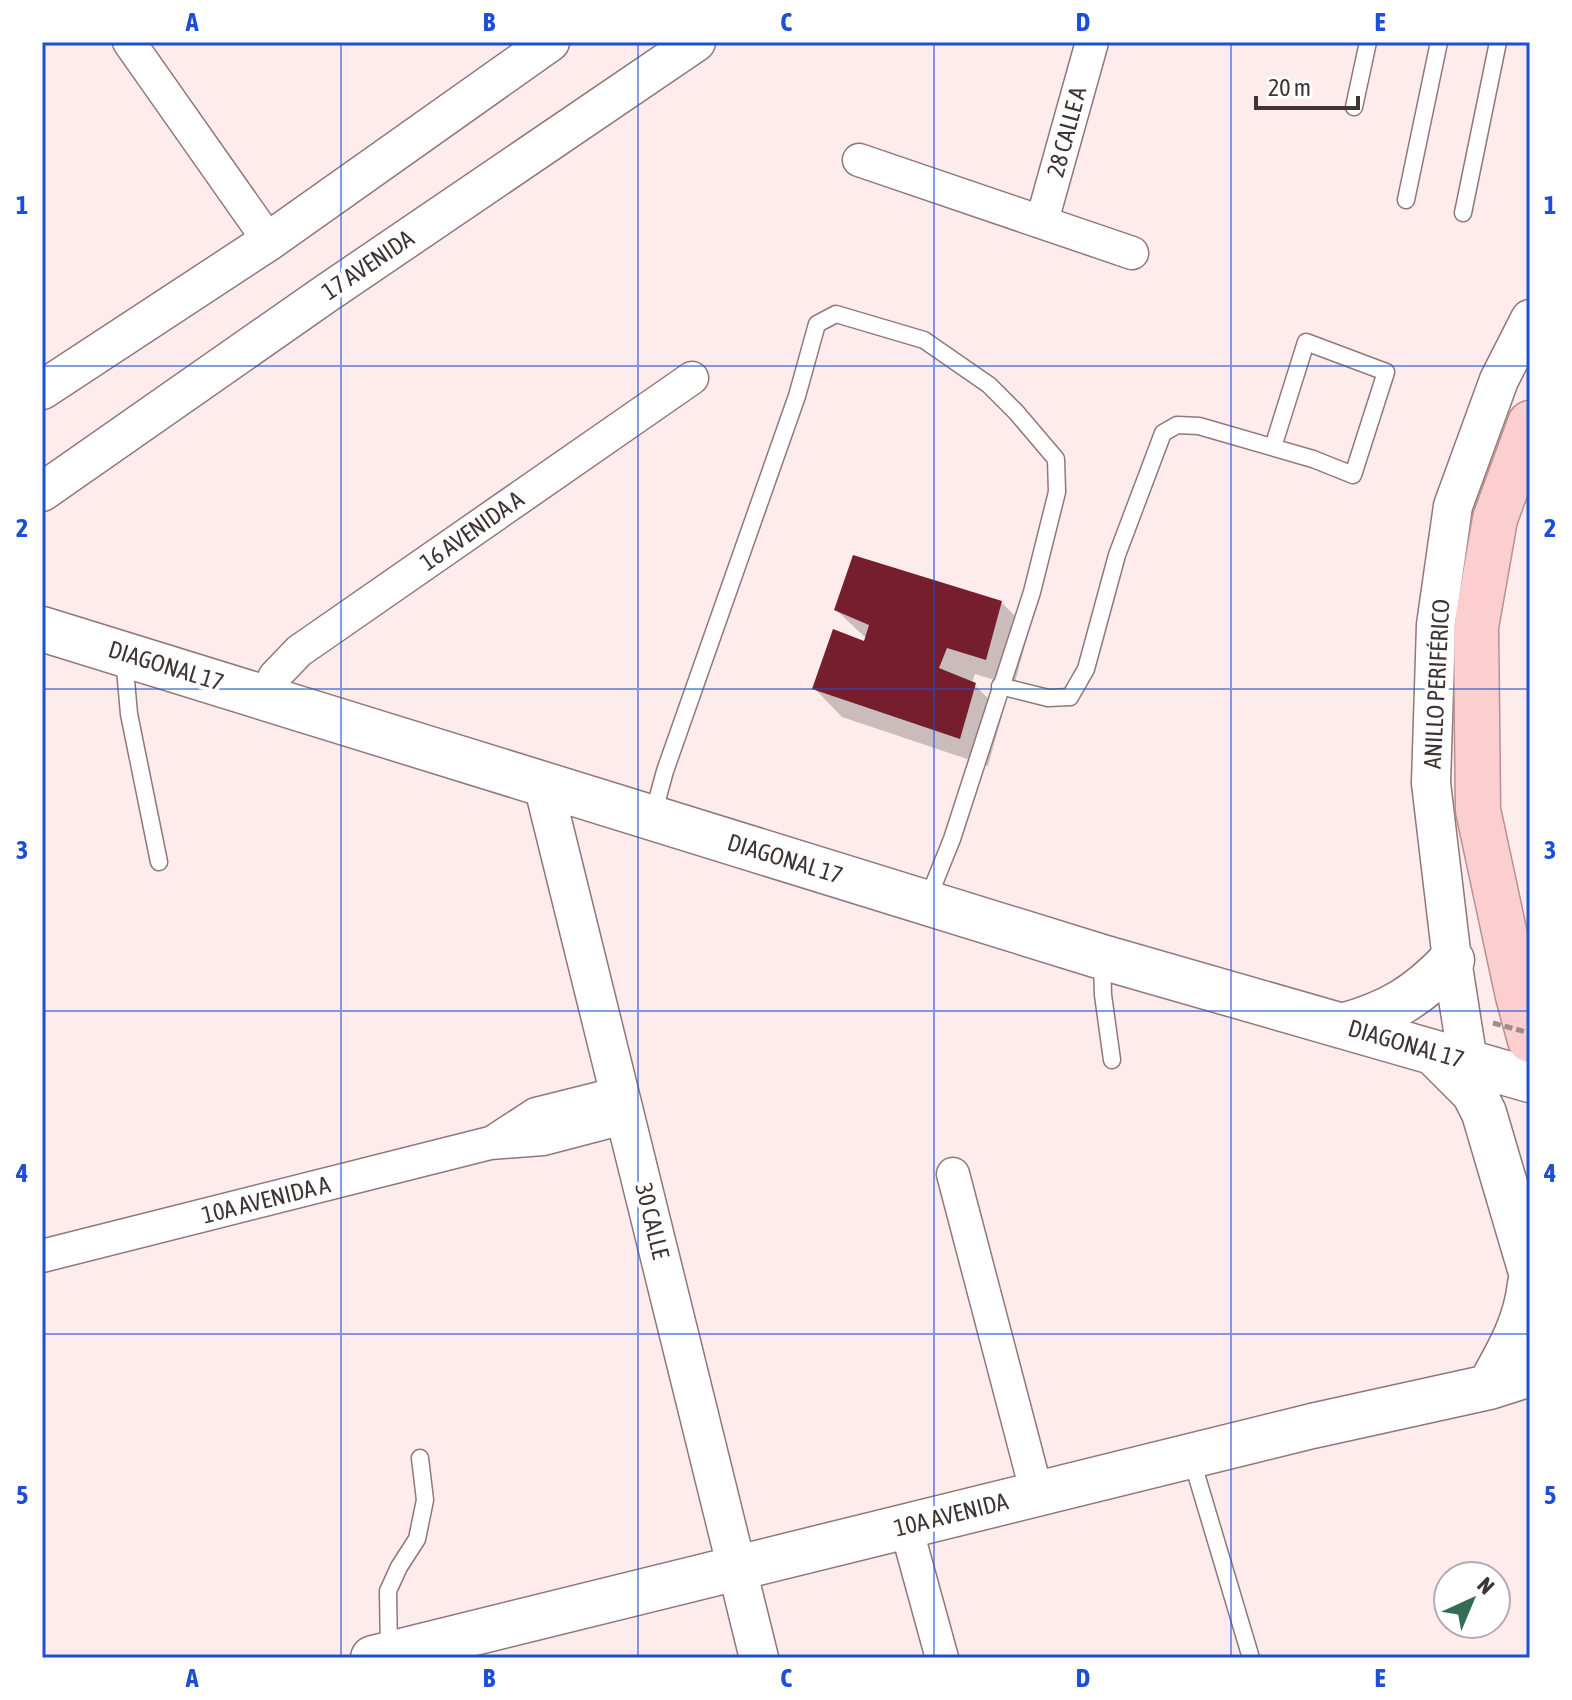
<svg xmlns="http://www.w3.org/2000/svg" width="1572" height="1700" font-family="'Asap Condensed',sans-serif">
  <rect width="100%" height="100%" fill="#feecec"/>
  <path fill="#0003" d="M1001,602L1029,630L1014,686L975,674L972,683L1003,712L988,766L842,717L815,689L867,639L836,610Z"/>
  <path fill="#761e2d" d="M853,555L1002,601L986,660L947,648L939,668L976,683L960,739L812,689L833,629L864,641L869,625L834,610Z"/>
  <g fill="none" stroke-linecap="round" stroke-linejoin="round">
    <defs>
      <path id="service" d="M1354,107L1368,42
        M1406,200L1439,42
        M1463,213L1498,42
        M124,658L129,714L159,862
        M1000,686L1048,698L1070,697L1086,669L1117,555L1163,433L1177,425L1199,426L1313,459L1353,475L1386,372L1306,342L1273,447
        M653,815L665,771L797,396L817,324L836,314L924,340L989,385L1016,412L1056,459L1057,492L1032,592L952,839L927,901
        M1102,959L1103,995L1112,1060
        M1191,1457L1251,1658
        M389,1652L388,1591L399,1567L417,1539L425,1500L420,1458"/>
      <path id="minor" d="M129,42L269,241
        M859,160L1132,253
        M1042,221L1092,42
        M265,696L275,676L299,651L692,378
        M493,1142L536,1114L620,1093
        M953,1174L1037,1494
        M42,1256L490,1143L543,1139L627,1117
        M906,1527L942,1658"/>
      <path id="tertiary" d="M42,390L269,241L550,42
        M42,492L324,295L696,42
        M543,784L759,1658
        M1468,1062L1452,960L1431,783L1436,625L1453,506L1499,380L1530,319"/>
      <path id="secondary" d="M42,629L1102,957L1530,1080
        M1342,1026C1390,1013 1418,996 1452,960
        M1434,1053L1474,1093L1484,1113L1530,1269
        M1489,1387C1508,1353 1526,1323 1530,1284
        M373,1658L1312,1426L1489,1387L1530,1374"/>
      <path id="trunk" d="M1530,423L1495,519L1476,627L1478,810L1518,996L1530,1040"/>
    </defs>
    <use href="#service" stroke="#917778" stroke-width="19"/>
    <use href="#minor" stroke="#917778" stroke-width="35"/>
    <use href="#tertiary" stroke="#917778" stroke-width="41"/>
    <use href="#secondary" stroke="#917778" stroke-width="47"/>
    <use href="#trunk" stroke="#b98f92" stroke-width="47"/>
    <use href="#service" stroke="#fff" stroke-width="16"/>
    <use href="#minor" stroke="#fff" stroke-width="32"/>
    <use href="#tertiary" stroke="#fff" stroke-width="38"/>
    <use href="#secondary" stroke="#fff" stroke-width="44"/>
    <use href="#trunk" stroke="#fbced0" stroke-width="44"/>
    <path stroke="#9c8d8d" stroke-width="5" stroke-dasharray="8 4" stroke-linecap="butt" d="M1493,1023L1530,1033"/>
  </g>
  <path fill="none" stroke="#1d4ed8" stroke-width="2" stroke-opacity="0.55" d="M341,42V1658M638,42V1658M934,42V1658M1231,42V1658M42,366H1530M42,689H1530M42,1011H1530M42,1334H1530"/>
  <g text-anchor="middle" stroke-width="8" stroke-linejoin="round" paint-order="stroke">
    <g font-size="24" fill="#3f3334" stroke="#fff">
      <text transform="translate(1067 132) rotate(-75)" y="8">28 CALLE A</text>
      <text transform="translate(368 265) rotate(-34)" y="8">17 AVENIDA</text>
      <text transform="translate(472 531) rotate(-35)" y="8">16 AVENIDA A</text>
      <text transform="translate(166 666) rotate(17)" y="8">DIAGONAL 17</text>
      <text transform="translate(1437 684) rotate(-87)" y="8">ANILLO PERIFÉRICO</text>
      <text transform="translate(785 859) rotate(17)" y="8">DIAGONAL 17</text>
      <text transform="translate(1406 1044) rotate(16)" y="8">DIAGONAL 17</text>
      <text transform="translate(266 1200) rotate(-14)" y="8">10A AVENIDA A</text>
      <text transform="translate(652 1221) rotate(76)" y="8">30 CALLE</text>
      <text transform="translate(951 1515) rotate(-14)" y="8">10A AVENIDA</text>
    </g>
  </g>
  <rect width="1572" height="1700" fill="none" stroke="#ffffff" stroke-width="88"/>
  <g transform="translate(1472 1600) rotate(44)"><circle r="38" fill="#ffffff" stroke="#b2adae" stroke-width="2"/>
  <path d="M0-6L14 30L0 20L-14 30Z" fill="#336d56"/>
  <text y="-12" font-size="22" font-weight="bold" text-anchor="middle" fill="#3f3334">N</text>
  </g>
  <path d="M1256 96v12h102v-12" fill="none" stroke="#3f3334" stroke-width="4"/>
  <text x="1268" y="96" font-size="24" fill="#3f3334" stroke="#ffffff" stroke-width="6" paint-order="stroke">20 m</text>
  <rect x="44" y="44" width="1484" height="1612" fill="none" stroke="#1d4ed8" stroke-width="3"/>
  <g font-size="26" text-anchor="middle" font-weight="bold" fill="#1d4ed8">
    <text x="192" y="31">A</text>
    <text x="489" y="31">B</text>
    <text x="786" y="31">C</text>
    <text x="1083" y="31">D</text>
    <text x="1380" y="31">E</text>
    <text x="22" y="214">1</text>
    <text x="1550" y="214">1</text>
    <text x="22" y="537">2</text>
    <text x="1550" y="537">2</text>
    <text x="22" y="859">3</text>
    <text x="1550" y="859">3</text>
    <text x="22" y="1182">4</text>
    <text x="1550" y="1182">4</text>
    <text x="22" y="1504">5</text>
    <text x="1550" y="1504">5</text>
    <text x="192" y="1687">A</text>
    <text x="489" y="1687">B</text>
    <text x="786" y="1687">C</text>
    <text x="1083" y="1687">D</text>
    <text x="1380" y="1687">E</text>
  </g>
</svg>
